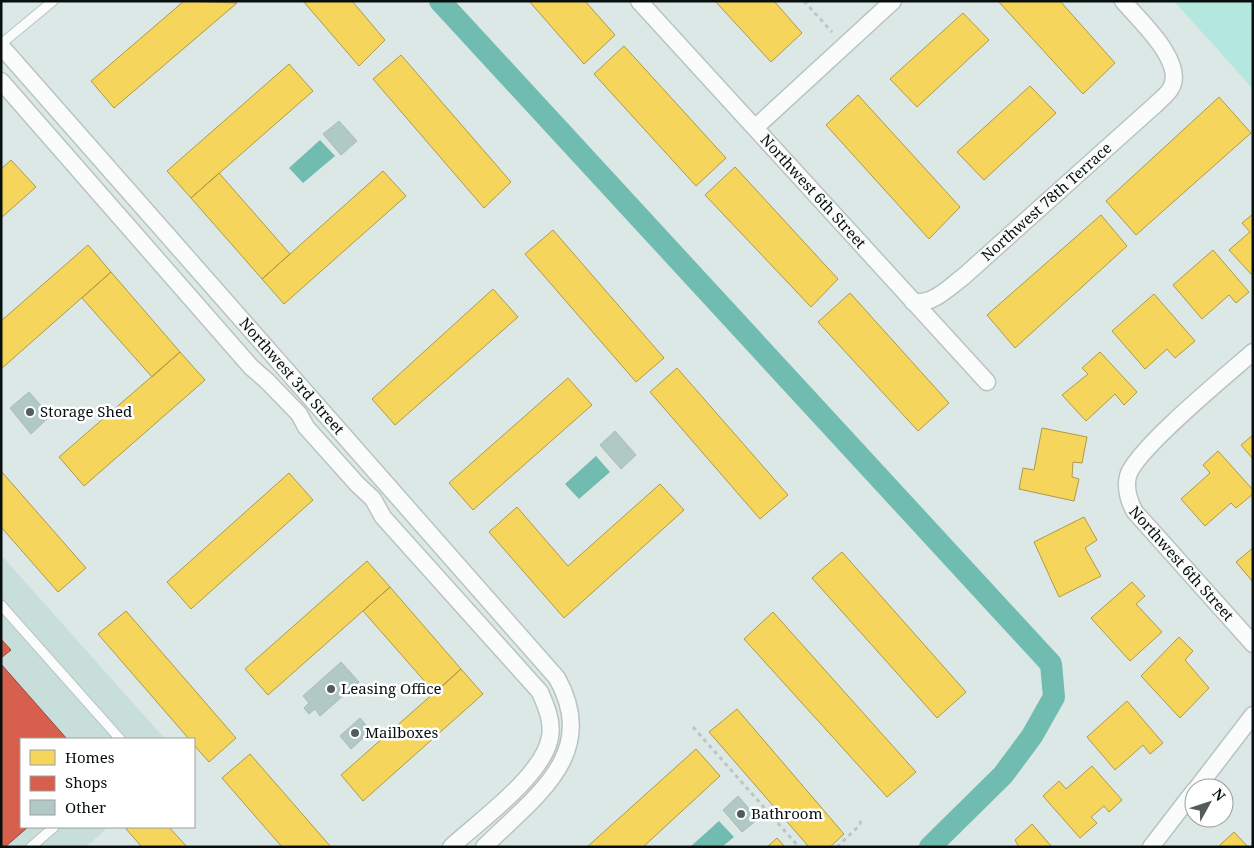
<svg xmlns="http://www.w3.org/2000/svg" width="1254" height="848" font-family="'Noto Serif',serif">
  <rect width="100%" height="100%" fill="#dbe8e5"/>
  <path fill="#c7deda" d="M1,555L165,739H21V827H108L86,847H1Z"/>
  <path fill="#b4e7dd" d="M1174,1H1253V89Z"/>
  <path fill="#71bcb0" d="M320,140L335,156L303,183L289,168Z
    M596,456L610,472L579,499L565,484Z
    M719,821L734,837L722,847H690Z"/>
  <path fill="#f6d55c" stroke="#af9a45" d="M184,1L237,3L114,108L91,81Z
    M303,1H352L385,40L359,66Z
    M529,1H585L615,35L584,64Z
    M715,1H774L802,33L771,62Z
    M998,1H1060L1115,63L1083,94Z
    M963,13L989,40L917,107L890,79Z
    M624,46L726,158L696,186L594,74Z
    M401,55L511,182L484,208L373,79Z
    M289,64L313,91L191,198L167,171Z
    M1030,86L1056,113L984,180L957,152Z
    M858,95L960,207L929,239L826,125Z
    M1219,97L1251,133L1136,235L1106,201Z
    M11,160L36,187L1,218V169Z
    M735,167L838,279L811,307L705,195Z
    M383,171L406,196L284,304L262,279Z
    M219,173L290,254L262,279L191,198Z
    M1253,214V272L1251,274L1229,250L1250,232L1242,223Z
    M1101,215L1127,246L1015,348L987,315Z
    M553,230L664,358L636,382L525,254Z
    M88,245L111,272L1,369V321Z
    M1213,250L1249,292L1236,303L1229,295L1202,319L1173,285Z
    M111,272L180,352L152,377L82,298Z
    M493,289L518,317L395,425L372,399Z
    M850,293L949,403L918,431L818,322Z
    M1154,294L1195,341L1175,358L1167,349L1145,369L1112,331Z
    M180,352L205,380L84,486L59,457Z
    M1100,352L1137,392L1124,405L1115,394L1086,421L1062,395L1088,374L1082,368Z
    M677,368L788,495L760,519L650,392Z
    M568,378L592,405L473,510L449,483Z
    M1042,428L1087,437L1082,463L1073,462L1072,477L1079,479L1074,501L1019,489L1023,468L1034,470Z
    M1253,435V459L1241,445Z
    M1218,451L1253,490V494L1236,508L1231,503L1205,526L1181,499L1210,473L1203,465Z
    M1,471L86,568L58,592L1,527Z
    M289,473L313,500L191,609L167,582Z
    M660,484L684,510L564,618L489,532L517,507L568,566Z
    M1084,517L1097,540L1085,548L1101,576L1059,597L1034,542Z
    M1253,548V582L1236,562Z
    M842,552L966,692L937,718L812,578Z
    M367,561L390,587L268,695L245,669Z
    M1132,582L1145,596L1136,604L1162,632L1130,661L1091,618Z
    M390,587L461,669L435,693L363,611Z
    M126,611L236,738L209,762L194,745V739H189L98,634Z
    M773,612L916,772L887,797L744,639Z
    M1179,637L1193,651L1185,660L1209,688L1180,718L1141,676Z
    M461,669L483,694L363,801L341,775Z
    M1127,701L1163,743L1150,754L1143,745L1115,770L1087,737Z
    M737,709L844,834L830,847H809L709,732Z
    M696,749L720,776L643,847H587Z
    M250,754L331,847H282L222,778Z
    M1092,766L1122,800L1109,812L1104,806L1091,817L1097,823L1080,838L1043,796L1059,781L1066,789Z
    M1032,824L1052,847H1019L1015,840Z
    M129,827H169L187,847H142L126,829Z
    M1234,832L1248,847H1218Z
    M777,838L785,847H767Z"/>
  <path fill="#d6604d" stroke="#98483a" d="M1,639L11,650L1,658Z
    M1,664L67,739H21V827H28L5,847H1Z"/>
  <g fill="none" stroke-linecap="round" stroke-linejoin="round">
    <path stroke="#71bcb0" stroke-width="22" d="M440,1L1051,664L1054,697L1032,736L1003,775L930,847"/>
  </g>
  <path fill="#b0c9c5" stroke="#aeb9b6" d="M339,121L357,141L341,155L323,134Z
    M29,392L50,416L31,434L10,408Z
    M615,431L636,455L621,469L600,445Z
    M341,662L359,682L320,716L315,709L309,714L304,708L309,703L303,696Z
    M360,718L371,731L351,749L340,736Z
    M738,796L758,819L742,832L723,810Z"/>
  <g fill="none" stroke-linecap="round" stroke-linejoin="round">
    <defs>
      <path id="lane" d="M1,44L53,1
        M1,605L120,739
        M31,847L54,827"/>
      <g id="street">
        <path id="s1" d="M639,1L987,382"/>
        <path id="s2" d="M1,46L557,678C600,755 534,797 484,847"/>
        <path d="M1,81L251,367L267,381L299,414L306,427L357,484L373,499L383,517L540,692C546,706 553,722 550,737C544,775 479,821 451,847"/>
        <path d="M756,127L893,1"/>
        <path id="s3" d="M913,302C933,305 948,288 963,277L1155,105C1160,100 1168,94 1171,88C1186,62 1138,19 1123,1"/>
        <path id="s4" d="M1253,352C1228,374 1135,450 1128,476C1125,488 1129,502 1135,512L1253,644"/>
        <path d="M1197,788L1253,715"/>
        <path d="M1151,847L1194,791"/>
      </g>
    </defs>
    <use href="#lane" stroke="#b9c4c1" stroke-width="11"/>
    <use href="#street" stroke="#b9c4c1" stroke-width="19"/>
    <path stroke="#c0c5c3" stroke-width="3" stroke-dasharray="4 4" stroke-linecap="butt" d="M804,1L832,32
      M693,727L799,847
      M837,847L860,825L861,818"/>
    <use href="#lane" stroke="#fafcfb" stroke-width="9"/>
    <use href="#street" stroke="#fafcfb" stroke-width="16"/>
  </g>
  <g fill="#525c5a" stroke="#fff" stroke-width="2">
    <circle cx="30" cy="412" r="5"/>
    <circle cx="331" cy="689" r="5"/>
    <circle cx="355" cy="733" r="5"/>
    <circle cx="741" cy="814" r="5"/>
  </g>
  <g text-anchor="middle" stroke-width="5" stroke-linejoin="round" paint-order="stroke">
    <g font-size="15" fill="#08100f" stroke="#fff">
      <text dy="5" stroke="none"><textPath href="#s1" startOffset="258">Northwest 6th Street</textPath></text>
      <text dy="5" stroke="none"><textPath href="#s3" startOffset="170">Northwest 78th Terrace</textPath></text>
      <text dy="5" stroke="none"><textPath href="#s2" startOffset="440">Northwest 3rd Street</textPath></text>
      <text dy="5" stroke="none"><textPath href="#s4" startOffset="284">Northwest 6th Street</textPath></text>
    </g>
    <g font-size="15" fill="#08100f" stroke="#fff" text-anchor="start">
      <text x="40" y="417">Storage Shed</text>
      <text x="341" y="694">Leasing Office</text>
      <text x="365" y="738">Mailboxes</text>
      <text x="751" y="819">Bathroom</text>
    </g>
  </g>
  <rect width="1254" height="848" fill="none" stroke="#08100f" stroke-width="5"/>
  <rect x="20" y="738" width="175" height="90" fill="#ffffff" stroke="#9c9f9f"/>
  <rect x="30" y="750" width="25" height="15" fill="#f6d55c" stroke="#9c9f9f"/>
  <text x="65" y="763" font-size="15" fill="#08100f">Homes</text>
  <rect x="30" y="776" width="25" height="15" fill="#d6604d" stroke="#9c9f9f"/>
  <text x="65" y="788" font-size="15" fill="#08100f">Shops</text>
  <rect x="30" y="800" width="25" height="15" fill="#b0c9c5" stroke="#9c9f9f"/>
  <text x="65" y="813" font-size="15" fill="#08100f">Other</text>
  <g transform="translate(1209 803) rotate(50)"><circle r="24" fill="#ffffff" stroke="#9c9f9f"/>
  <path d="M0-4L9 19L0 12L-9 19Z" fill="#525c5a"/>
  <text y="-8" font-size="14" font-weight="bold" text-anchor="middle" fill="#08100f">N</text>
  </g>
</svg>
